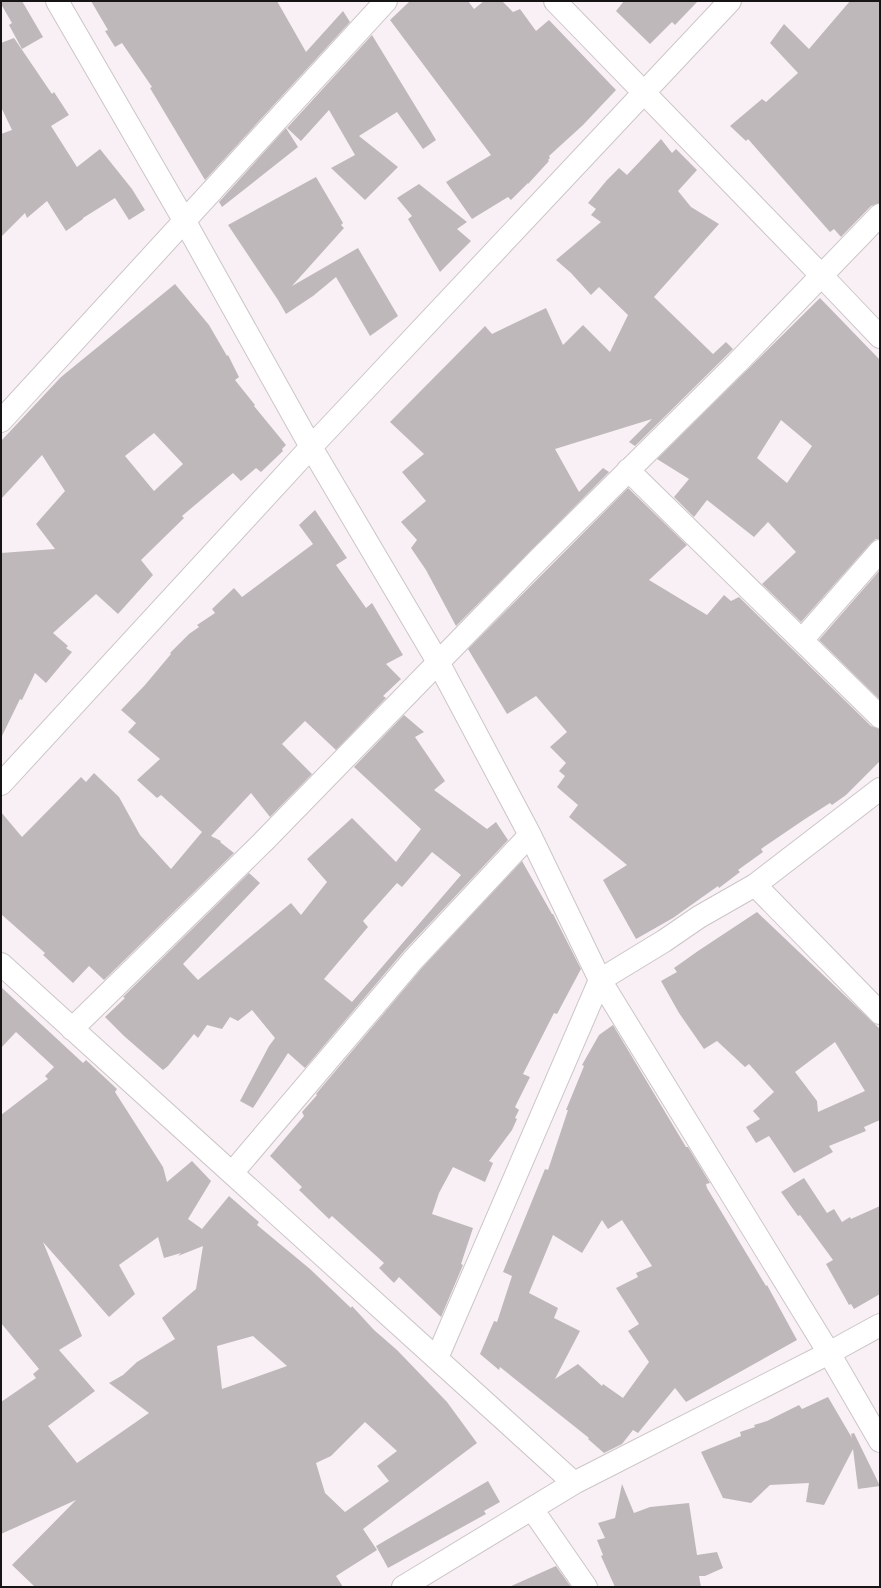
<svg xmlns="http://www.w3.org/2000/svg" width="881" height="1588" font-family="'PT Serif',serif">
  <rect width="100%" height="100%" fill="#f8f0f4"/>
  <path fill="#bfb8bb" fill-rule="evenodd" d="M1,1H22L43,37L22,49L9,25L12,23L1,4Z
    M91,1H277L306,52L343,11L350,22L205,180L150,88L152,87L122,43L115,47L105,31L108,30Z
    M410,1H468L474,9L484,1H502L513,12L520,9L536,31L549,20L616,90L583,125L549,156L550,158L548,160L549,161L528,184V183L511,200L508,197L472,219L446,182L491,155L390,20Z
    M624,1H698L675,25L672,22L650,44L616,11Z
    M850,1H880V203L871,206L841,237L834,229L830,232L748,139L746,141L730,126L762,99L766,102L798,73L770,43L784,24L809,49Z
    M372,35L436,140L423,149L397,112L359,136L398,167L365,200L331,168L355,155L329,110L301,141L287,128Z
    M14,38L52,94L54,92L69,115L51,126L77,167L100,149L132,189L145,210L129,220L115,198L83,218V219L66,231L47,201L27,218L25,213L1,237V134L12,130L1,107V43Z
    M286,128L298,147L222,207L219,202Z
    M661,139L672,153L676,149L697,170L678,191L691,207L719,224L654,297L713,354L726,342L733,349L635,446L629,442L652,419L555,449L579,492L603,468L609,472L456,626L426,570L411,548L417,540L401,522L426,501L402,472L424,454L390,422L485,326L492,334L546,308L563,345L583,325L610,352L628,315L599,287L591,295L571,273L556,260L601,222L591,215L596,209L588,203L607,180L619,168L627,175Z
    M316,177L343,223L341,225L344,228L292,286L358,248L398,316L370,336L336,277L313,296L286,314L278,300L228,225Z
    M419,184L467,222L457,229L471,241L440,272L408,219L412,216L397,198Z
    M175,284L209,325L227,356L228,355L239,377L235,380L255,405L254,406L286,445L282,449L283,451L261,472L256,468L241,481L233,473L182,516L184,518L141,560L153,575L118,614L96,594L53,633L68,646L66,648L72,652L46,683L35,673L22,700L20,699L1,738V553L55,549L36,524L65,491L42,455L1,499V441L61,377ZM154,433L183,464L154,491L125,456Z
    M820,298L880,360V539H876L871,543L801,622L762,584L796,552L768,522L754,537L707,500L694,517L674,497L689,479L657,459ZM781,420L812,446L787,483L757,458Z
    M628,488L687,545L649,580L707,615L724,595L731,601L739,597L871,726L880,729V761L846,795L832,805L830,803L805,819L761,849L763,852L738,870L740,872L719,888L718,886L673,918L636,939L603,880L627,865L569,817L578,805L557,787L565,776L559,771L566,763L550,747L567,732L536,696L507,714L468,649Z
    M315,510L347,558L336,565L366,608L372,603L403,655L386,664L401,679L383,696L386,698L336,750L305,721L282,744L312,774L270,817L251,793L211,836L221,841L220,842L234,853L104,980L89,966L73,983L43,955L45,953L1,914V812L22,837L81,777L86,782L94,773L119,797L140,835L171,869L202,832L161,795L157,798L137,780L160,759L128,732L136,723L121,710L145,685L171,654L170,653L189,634L199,627L197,625L215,613L212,609L234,588L242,597L313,544L299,525Z
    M880,570V700L819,640Z
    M404,715L424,732L415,737L445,781L434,790L487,829L496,822L508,840L404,951L305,1068L288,1053L253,1108L240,1101L269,1046L275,1038L252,1010L238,1021L230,1017L222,1029L207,1025L198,1038L194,1034L168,1066L163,1070L124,1036L105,1017L125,998L123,997L249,873L260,883L183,964L198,980L291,903L301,915L327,882L307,859L352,818L396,862L421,829L354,767ZM432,852L461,875L352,1002L324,979L368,927L363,921L397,883L402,887Z
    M522,861L552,914H553L581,969L557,1014L554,1013L523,1074L530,1077L515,1107L519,1110L515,1118L517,1119L512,1130L489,1161L493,1163L485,1182L453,1167L439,1193L432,1214L473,1228L461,1264L463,1265L441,1317L399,1277L394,1283L379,1268L384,1263L332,1216L329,1219L299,1190L302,1187L270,1156L304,1116L302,1112L317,1095L316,1094L422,968Z
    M757,912L880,1029V1120L864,1127L866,1131L829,1146L833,1152L794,1173L769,1136L756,1143L746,1127L760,1119L753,1111L774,1092L749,1064L745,1067L717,1041L704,1049L679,1013L661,981L677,972L674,968L698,951ZM835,1042L865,1091L818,1112L817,1101L795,1072Z
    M1,987L83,1063L86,1060L117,1089L115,1092L163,1167L167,1182L192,1161L211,1181L188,1219L202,1229L229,1196L259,1222L257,1225L310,1269L351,1308L352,1306L374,1330L397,1350L447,1402L477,1443L363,1529L377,1550L336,1576L343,1587H35L12,1565L76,1500L1,1534V1402L36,1378L33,1374L39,1369L1,1323V1115L48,1079L45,1076L54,1067L16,1032L1,1048ZM158,1237L164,1258L181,1253L178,1256L203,1246L196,1289L162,1318L175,1339L137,1362L123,1375L109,1383L149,1413L77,1463L48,1426L95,1391L59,1350L82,1336L43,1242L109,1317L135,1294L119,1265ZM253,1336L287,1366L222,1389L217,1346ZM365,1422L397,1451L377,1466L389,1481L345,1512L325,1493L316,1463L331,1456Z
    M613,1025L686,1147H688L710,1183L706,1184L707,1188L766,1286L767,1285L797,1340L686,1402L675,1388L638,1433L633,1430L622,1444L604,1453L588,1439L589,1438L500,1367L499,1370L480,1354L494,1321L497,1322L512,1276L503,1272L545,1169L548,1170L568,1110H566L584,1066L582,1065L599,1035ZM602,1220L608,1229L622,1220L652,1266L636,1273L638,1277L616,1288L639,1324L628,1331L649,1362L623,1398L603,1384L602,1386L578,1364L555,1379L580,1331L554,1318L558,1308L529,1293L553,1235L582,1253Z
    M804,1178L827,1213L834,1209L842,1222L850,1217L851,1219L880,1206V1294L854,1309L851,1304L849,1305L826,1264L833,1260L800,1215L798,1216L781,1192Z
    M828,1397L852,1438L851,1434L854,1433L880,1486L858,1489L853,1449L824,1505L806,1502L809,1483L770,1485L751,1503L723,1498L701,1452L741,1436L740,1432L755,1427L754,1425L767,1421L799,1405L802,1409Z
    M488,1481L500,1502L484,1511L486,1514L388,1568L376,1546Z
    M622,1484L634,1513L650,1507L689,1503L697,1555L717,1552L723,1568L705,1576H699L701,1587H615L601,1556L603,1555L597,1540L605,1538L598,1523L615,1518Z
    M556,1566L571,1587H509Z"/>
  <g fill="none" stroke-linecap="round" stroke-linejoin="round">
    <defs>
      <path id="minor" d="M57,1L184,220L311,447L438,662L530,835L600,980L829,1353L880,1441
        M555,1L821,275L880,337
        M1,421L386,1
        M628,470L880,717
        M802,640L880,551
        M1,784L311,447L730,1
        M755,885L880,1013
        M1,964L574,1483
        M72,1029L263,842L539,559L737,363L880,215
        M232,1173L413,960L530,835
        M437,1358L600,980L664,941L699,917L755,885L880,789
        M532,1509L586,1587
        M403,1587L574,1483L829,1353L880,1325"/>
    </defs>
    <use href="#minor" stroke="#ccc5c8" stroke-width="24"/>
    <use href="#minor" stroke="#fff" stroke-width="22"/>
  </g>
  <rect width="881" height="1588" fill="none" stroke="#171415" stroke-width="4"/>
</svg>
